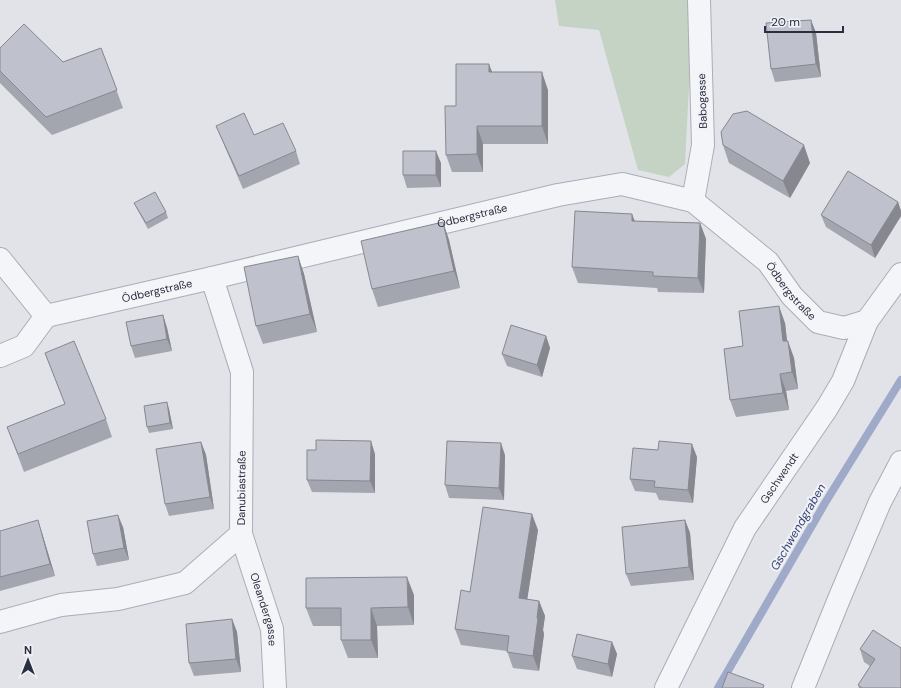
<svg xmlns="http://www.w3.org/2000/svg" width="901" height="688" font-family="'DM Sans',sans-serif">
  <rect width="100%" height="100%" fill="#e1e3e9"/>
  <path fill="#c4d3c3" d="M555,0H689V85L685,164L669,177L638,170L599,30L559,26Z"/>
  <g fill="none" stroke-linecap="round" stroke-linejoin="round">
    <path stroke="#9eaac8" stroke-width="8" d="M718,688L825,503L901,380"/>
    <defs>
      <g id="street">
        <path d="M693,201L703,145L699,0"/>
        <path d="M0,259L46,316"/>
        <path id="s1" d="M0,356L24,346L46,316L212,278L558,195L622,184L693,201L768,262L792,296L818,322L844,328L867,321"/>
        <path id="s2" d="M241,534L272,629L275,688"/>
        <path id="s3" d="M0,622L61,605L118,599L185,583L241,534L242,372L212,278"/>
        <path id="s4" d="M666,688L745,528L827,408L843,381L867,321L901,274"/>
        <path d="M803,688L839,599L880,502L901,462"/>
      </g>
    </defs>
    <use href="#street" stroke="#aaadb7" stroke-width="24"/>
    <use href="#street" stroke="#f4f5f8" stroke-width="22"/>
  </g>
  <path fill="#a4a6af" d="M811,20L816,33L821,77L775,82L771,69Z
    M0,48L63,62L101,48L123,108L52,135L0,83Z
    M492,72L548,90V144H483V172H452L446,155L456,106Z
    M216,126L254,135L296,151L300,164L243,189L221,138Z
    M723,145L810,163L790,198L729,163Z
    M441,163V187L407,188L403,175Z
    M898,202L901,211V216L875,258L826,227L821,215Z
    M134,203L166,212L168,218L148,229L137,209Z
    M635,221L700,223L706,239L704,293L658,292L657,288L578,283L572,267Z
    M443,222L449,240L460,288L378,307L372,289Z
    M298,256L304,274L317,332L263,344L256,326Z
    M163,315L167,328L172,351L135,358L131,346Z
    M785,323L787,341L794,358L798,389L786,391L789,410L736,417L730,400L743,346Z
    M546,336L550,348L542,377L507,366L502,354Z
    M45,353L106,419L112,437L24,472L7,427L65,404Z
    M169,409L173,429L149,433L147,427Z
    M201,442L206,455L214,509L169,516L165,504Z
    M658,450L697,457L693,503L659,500L656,493L635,491L630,479Z
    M375,454V493L312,492L307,480Z
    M505,455L504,500L449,498L445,485Z
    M685,520L690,533L694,580L631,586L626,574Z
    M123,527L129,560L97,566L93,554Z
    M538,530L527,599L539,601L545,616L543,630L544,634L539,671L513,668L507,651L461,645L455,629L470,592Z
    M0,531L42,533L55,576L0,591Z
    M414,595V625L377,626L378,658H348L341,640V626H313L306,608Z
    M232,619L237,632L241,672L194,676L189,663Z
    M612,642L617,654L612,677L577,669L572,656Z
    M901,648V688H859L858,685L870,666L864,662L860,649Z"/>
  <path fill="#86878f" d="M811,20L816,33L821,77L816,64Z
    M489,64L496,82L489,72Z
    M542,72L548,90V144L542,126Z
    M477,126L483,144V172L477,154Z
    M804,145L810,163L790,198L783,181Z
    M436,151L441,163V187L436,175Z
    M898,202L901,211V216L875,258L871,245Z
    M632,214L638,229L632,221Z
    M443,222L449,240L460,288L454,271Z
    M700,223L706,239L704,293L698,278Z
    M298,256L304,274L317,332L310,314Z
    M779,306L785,323L789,358L783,341Z
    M163,315L167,328L172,351L167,339Z
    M546,336L550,348L542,377L537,365Z
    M788,341L794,358L798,389L792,372Z
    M780,374L786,391L789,410L783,393Z
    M167,402L169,409L173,429L170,423Z
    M371,441L375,454V493L370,481Z
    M201,442L206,455L214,509L210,497Z
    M501,443L505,455L504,500L499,488Z
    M692,444L697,457L693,503L688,490Z
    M532,514L538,530L525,614L519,598Z
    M118,515L123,527L129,560L124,548Z
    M38,520L42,533L55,576L50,564Z
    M685,520L690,533L694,580L689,567Z
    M407,577L414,595V625L408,607Z
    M539,601L545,616L543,630L544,634L539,671L533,656L537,618Z
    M371,608L377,626L378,658L371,640Z
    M232,619L237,632L241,672L236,659Z
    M612,642L617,654L612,677L608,664Z"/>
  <path fill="#bfc1cc" stroke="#86878f" d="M811,20L816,64L771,69L766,23Z
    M24,24L63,62L101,48L117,90L46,117L0,71V48Z
    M456,64H489V72H542V126H477V154L446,155L445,106H456Z
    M747,111L804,145L783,181L723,145L721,132L733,114Z
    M244,113L254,135L283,123L296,151L239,176L216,126Z
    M403,151H436V175H403Z
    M848,171L898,202L871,245L821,215Z
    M155,192L166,212L146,223L134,203Z
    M575,211L632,214V221L700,223L698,278L653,276V272L572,267Z
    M443,222L454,271L372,289L361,241Z
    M298,256L310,314L256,326L244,267Z
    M779,306L783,341H788L792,372L780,374L783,393L730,400L724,349L743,346L739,311Z
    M163,315L167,339L131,346L126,322Z
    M511,325L546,336L537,365L502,354Z
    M74,341L106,419L18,454L7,427L65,404L45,353Z
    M167,402L170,423L147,427L144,406Z
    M316,440L371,441L370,481L307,480V450H316Z
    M447,441L501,443L499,488L445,485Z
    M659,441L692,444L688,490L654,487L655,481L630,479L633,448L658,450Z
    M201,442L210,497L165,504L156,449Z
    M483,507L532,514L519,598L539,601L537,618H538L533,656L507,652L509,636L455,629L461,590L470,592Z
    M118,515L124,548L93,554L87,521Z
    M38,520L50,564L0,577V531Z
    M685,520L689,567L626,574L622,527Z
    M407,577L408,607L371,608V640H341V608H306V578Z
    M232,619L236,659L189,663L186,624Z
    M873,630L901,648V688H862L858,685L875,659L860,649Z
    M577,634L612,642L608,664L572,656Z
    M728,672L764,685L763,688H722Z"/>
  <g text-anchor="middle" stroke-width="4" stroke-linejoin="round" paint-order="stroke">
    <g font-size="11" fill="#2a2e41" stroke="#f1f2f7">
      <text transform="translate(702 101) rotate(-92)" y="4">Babogasse</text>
      <text dy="4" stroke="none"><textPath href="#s1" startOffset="501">Ödbergstraße</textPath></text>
      <text dy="4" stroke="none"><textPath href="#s1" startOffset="177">Ödbergstraße</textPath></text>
      <text dy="4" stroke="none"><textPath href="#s1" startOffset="861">Ödbergstraße</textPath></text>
      <text dy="4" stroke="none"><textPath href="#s4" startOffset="239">Gschwendt</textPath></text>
      <text dy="4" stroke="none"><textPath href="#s3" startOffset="310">Danubiastraße</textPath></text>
      <text dy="4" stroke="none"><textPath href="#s2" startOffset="79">Oleandergasse</textPath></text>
    </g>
    <g font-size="12" font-style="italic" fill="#364573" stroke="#f1f2f7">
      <text transform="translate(798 527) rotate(-60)" y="4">Gschwendgraben</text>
    </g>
  </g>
  <g transform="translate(28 660)" stroke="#f1f2f7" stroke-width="3" paint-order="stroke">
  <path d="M0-3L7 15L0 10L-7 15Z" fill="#2a2e41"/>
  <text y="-6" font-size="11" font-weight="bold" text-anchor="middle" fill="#2a2e41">N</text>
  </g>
  <path d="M765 26v6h78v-6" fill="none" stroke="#2a2e41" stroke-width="2"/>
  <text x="771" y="26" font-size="12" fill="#2a2e41" stroke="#f1f2f7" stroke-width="3" paint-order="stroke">20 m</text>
</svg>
